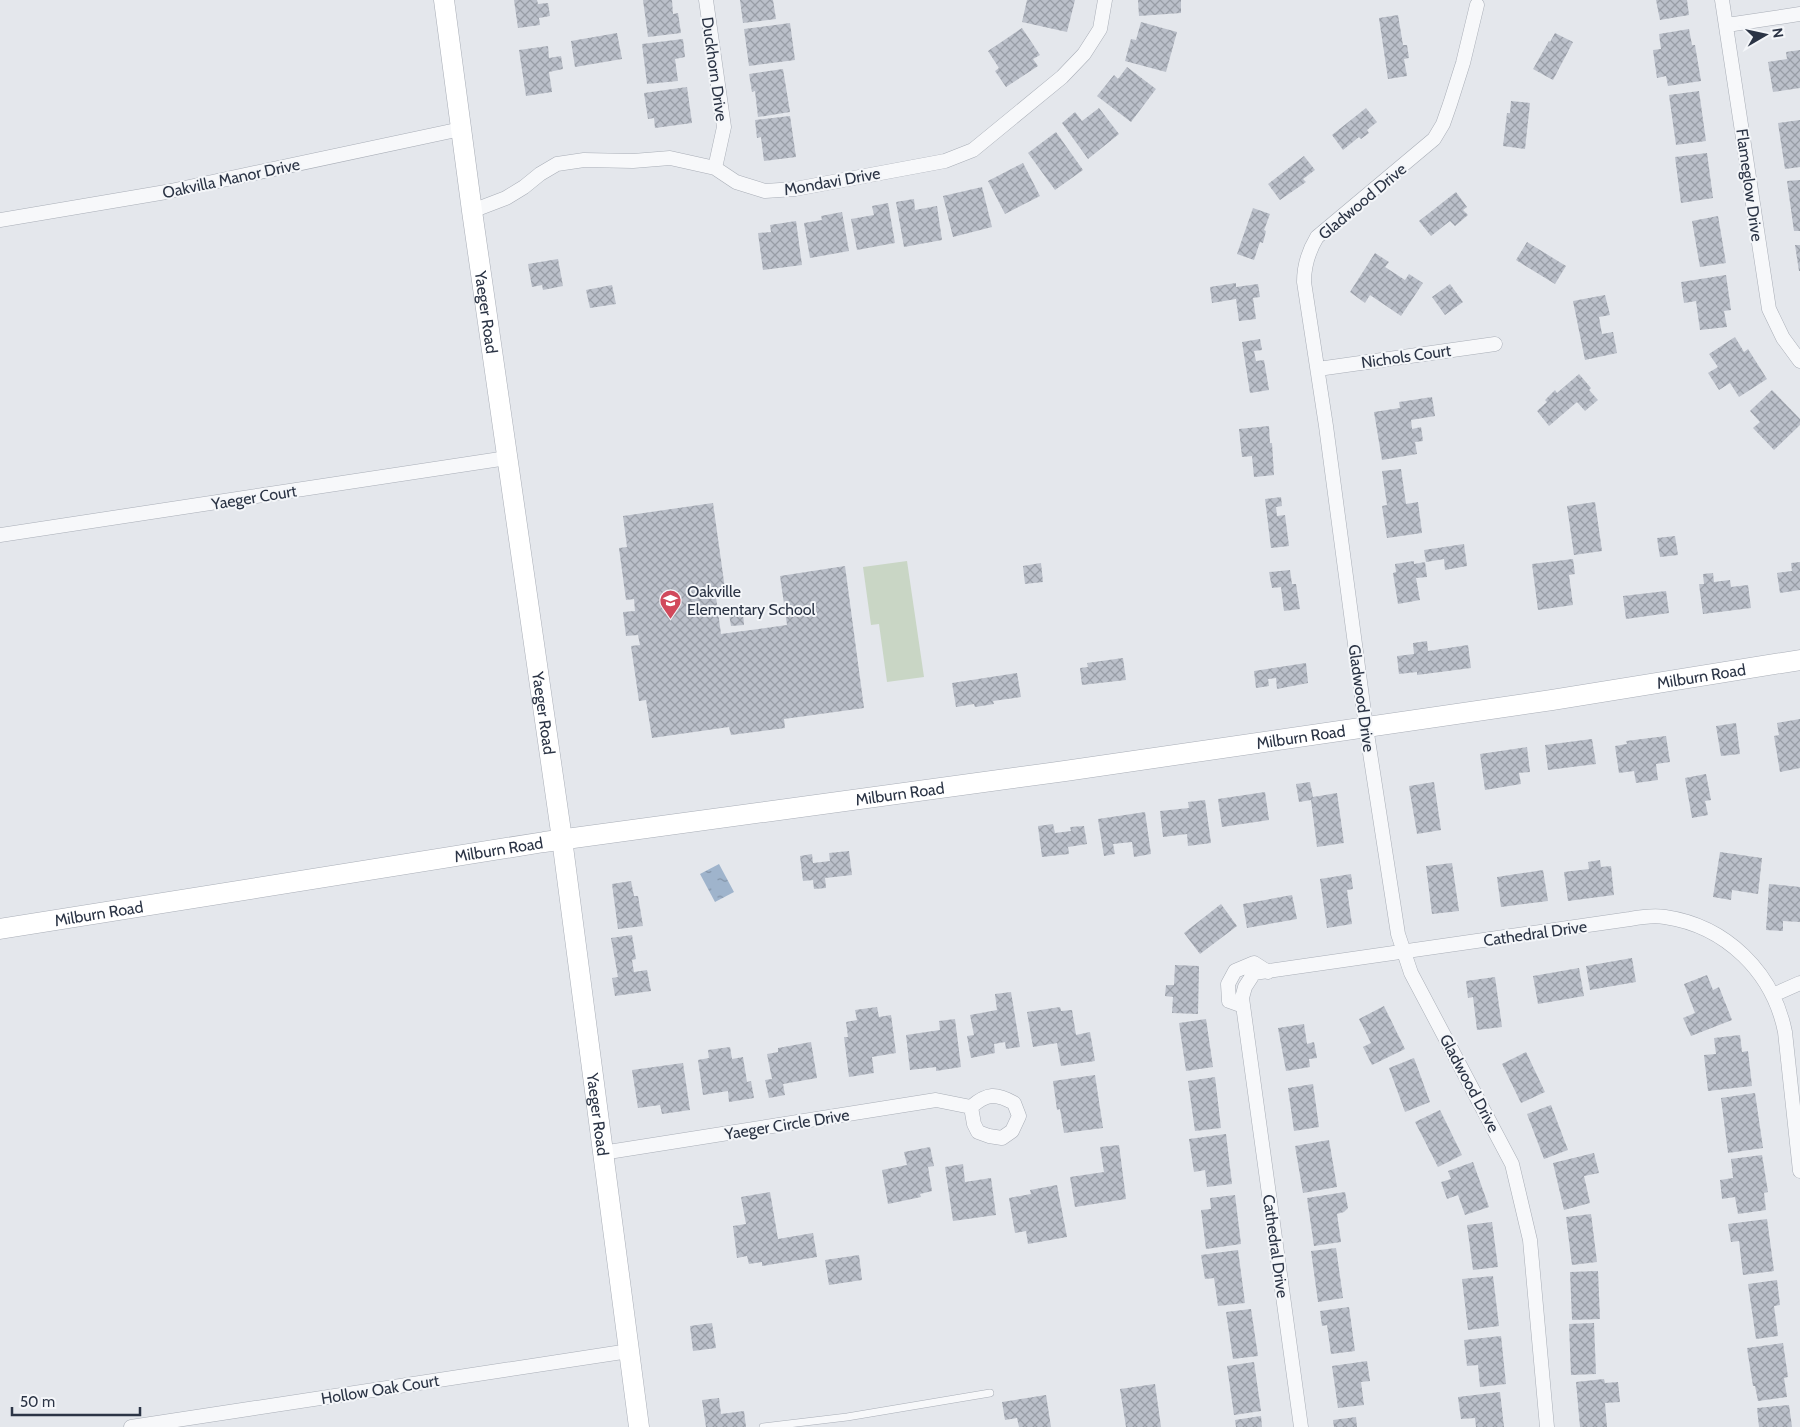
<svg xmlns="http://www.w3.org/2000/svg" width="1800" height="1427" font-family="Cabin,sans-serif">
  <defs>
    <pattern id="water-ripples" width="26" height="14" patternUnits="userSpaceOnUse" patternTransform="scale(1.25)"><rect width="26" height="14" fill="#9fb4cc"/><path d="M2 4q2-2 4 0t4 0M15 11q2-2 4 0t4 0" fill="none" stroke="#8293a7"/></pattern>
    <pattern id="building-cross-hatch" width="8" height="8" patternUnits="userSpaceOnUse" patternTransform="scale(1.25)"><rect width="8" height="8" fill="#bbc0ca"/><path d="M0 0l8 8M0 8l8-8" fill="none" stroke="#989da6"/></pattern>
  </defs>
  <rect width="100%" height="100%" fill="#e4e7ec"/>
  <path fill="#c9d6c5" d="M907,561L924,677L887,682L879,624L871,625L863,567Z"/>
  <path fill="url(#water-ripples)" d="M719,864L734,892L715,902L700,874Z"/>
  <path fill="url(#building-cross-hatch)" d="M514,0H537L538,4L548,3L550,16L539,18L540,25L518,28Z
    M643,0H672L673,14L678,13L681,33L648,37Z
    M740,0H773L776,19L743,23Z
    M1027,0H1075L1067,32L1022,22Z
    M1138,0H1181V13L1139,16Z
    M1656,0H1687L1689,15L1660,20Z
    M1398,15L1403,45H1407L1409,58L1404,59L1407,76L1388,79L1379,18Z
    M1141,22L1177,32L1166,72L1125,61L1131,39L1136,40Z
    M790,23L795,60L749,66L744,29Z
    M1022,28L1040,55L1033,59L1038,66L1006,87L995,71L999,68L988,51Z
    M1689,29L1692,45H1695L1701,81L1668,86L1666,76L1657,78L1653,50L1661,49L1659,34Z
    M617,33L622,59L575,67L571,41Z
    M1555,33L1573,42L1553,80L1533,69L1549,41L1550,42Z
    M683,39L685,57L675,59L678,81L647,84L642,44Z
    M548,46L549,58L561,56L563,69L549,72L552,92L526,96L519,50Z
    M1800,50V88L1773,92L1768,62L1787,59L1786,52Z
    M1127,67L1156,89L1131,122L1097,96L1114,75L1118,79Z
    M783,69L790,112L758,117L755,91L752,92L749,74Z
    M687,87L692,123L655,128L654,118L648,119L644,93Z
    M1699,91L1706,141L1676,145L1669,95Z
    M1511,101L1530,103L1525,149L1503,146L1507,113H1510Z
    M1099,108L1119,134L1088,159L1062,123L1075,112L1082,121Z
    M1366,108L1377,122L1367,130L1369,133L1361,139L1359,137L1343,150L1332,135Z
    M790,116L796,157L764,161L761,137L757,138L755,120Z
    M1800,120V167L1785,169L1778,123Z
    M1056,132L1083,170L1055,190L1028,153Z
    M1707,153L1713,198L1681,203L1675,157Z
    M1304,156L1315,170L1303,179L1306,182L1280,200L1268,184Z
    M1023,163L1040,196L1005,214L988,181Z
    M1800,180V231H1794L1787,181Z
    M982,187L992,227L953,237L943,196Z
    M1456,192L1467,207L1463,210L1468,215L1455,226L1450,221L1431,236L1419,221Z
    M914,199L915,210L937,206L942,240L904,247L896,202Z
    M888,203L895,243L857,250L851,219L874,215L872,206Z
    M1253,208L1270,214L1264,230L1266,231L1263,243L1260,242L1254,260L1237,254Z
    M842,212L849,251L810,258L804,223L822,220L821,216Z
    M1718,216L1726,263L1700,267L1692,221Z
    M796,221L802,265L763,270L758,233L771,232L770,225Z
    M1527,242L1566,266L1555,284L1516,260Z
    M1795,245H1800V271H1799Z
    M1375,253L1389,262L1385,267L1405,280L1409,274L1423,283L1401,316L1370,295L1365,303L1350,292Z
    M558,259L563,286L543,290L542,285L532,287L528,264Z
    M1726,275L1731,310L1724,311L1727,327L1700,330L1696,301L1684,303L1681,282Z
    M1236,283V287L1258,284L1260,297L1253,298L1256,319L1239,321L1236,299L1212,303L1210,287Z
    M1450,284L1463,302L1445,315L1432,297Z
    M612,285L616,304L590,308L586,290Z
    M1605,295L1610,315L1599,317L1602,334L1613,332L1617,353L1585,360L1573,301Z
    M1735,337L1744,352L1748,349L1767,379L1739,397L1730,383L1719,390L1708,373L1718,367L1709,354Z
    M1260,339L1262,350L1254,351L1256,361L1264,360L1269,390L1250,393L1242,342Z
    M1579,374L1591,388L1589,390L1598,400L1585,411L1577,402L1549,426L1537,411L1547,402L1545,400L1555,390L1557,393Z
    M1772,390L1800,419V425L1774,450L1753,428L1760,422L1750,411Z
    M1432,397L1435,416L1411,420L1412,429L1421,427L1423,441L1415,442L1417,454L1382,460L1374,412L1400,408L1399,402Z
    M1269,426L1270,443H1272L1274,475L1254,477L1252,456L1242,457L1239,429Z
    M1401,469L1406,504L1418,502L1422,533L1387,538L1382,506L1387,505L1382,471Z
    M1281,497L1282,506L1276,507L1277,516L1285,515L1289,546L1271,548L1265,499Z
    M1595,502L1602,551L1574,555L1567,506Z
    M713,503L726,596L716,597L721,634L787,625L780,576L845,566L864,708L784,719L785,728L731,735L729,727L652,738L646,700L639,701L631,646L640,645L638,635L626,636L623,612L635,611L634,599L626,600L619,548L627,547L623,516Z
    M1675,536L1678,555L1660,557L1657,538Z
    M1464,544L1467,566L1445,570L1444,559L1426,562L1424,550Z
    M1573,559L1575,574L1569,575L1573,605L1538,610L1532,564Z
    M1414,561V564L1425,562L1427,577L1416,578L1420,600L1398,604L1393,573L1396,572L1395,564Z
    M1800,562V590L1780,593L1777,573L1792,571L1791,563Z
    M1041,563L1043,582L1025,584L1023,566Z
    M1290,570L1292,584H1296L1300,609L1284,611L1281,587L1272,588L1269,572Z
    M1713,573L1714,582L1730,580L1731,587L1748,585L1751,608L1703,614L1699,584H1704L1703,574Z
    M1666,591L1669,613L1626,619L1623,596Z
    M743,612L744,625L731,626L729,614Z
    M1427,641L1428,651L1468,645L1471,668L1417,675V672L1399,674L1397,656L1414,654L1413,643Z
    M1123,658L1126,680L1082,685L1080,668L1088,667L1087,663Z
    M1306,663L1308,683L1277,689L1276,678L1268,679L1269,686L1256,688L1254,671Z
    M1017,673L1021,697L993,701L994,704L975,707L974,704L956,707L952,683Z
    M1800,719V768L1780,772L1774,736L1779,735L1777,723Z
    M1736,723L1740,754L1721,756L1716,726Z
    M1666,736L1670,762L1656,764L1658,780L1636,783L1634,771L1619,773L1615,746L1627,744L1626,741Z
    M1592,739L1596,764L1548,770L1545,745Z
    M1527,747L1530,772L1519,773L1521,784L1485,790L1480,754Z
    M1706,774L1711,800L1705,801L1708,815L1692,818L1685,778Z
    M1310,782L1313,797L1337,793L1344,843L1317,847L1311,800L1299,802L1296,784Z
    M1434,782L1441,830L1417,834L1409,786Z
    M1265,792L1269,820L1222,827L1218,799Z
    M1205,800L1211,843L1188,846L1187,834L1163,837L1160,811L1189,808L1188,802Z
    M1145,812L1151,854L1134,857L1132,842L1113,844L1115,854L1104,856L1098,819Z
    M1053,824L1055,833L1071,831L1070,827L1084,826L1087,844L1068,847L1069,854L1042,857L1038,826Z
    M849,851L852,875L825,878L826,888L814,889L813,880L803,881L800,856L812,854L813,863L830,861L829,853Z
    M1720,852L1762,858L1758,894L1732,890L1731,900L1713,897Z
    M1600,860L1601,867L1611,866L1614,895L1568,901L1564,872L1589,869L1588,862Z
    M1452,863L1459,911L1432,914L1426,866Z
    M1543,870L1548,901L1501,907L1497,877Z
    M1351,874L1353,889L1347,890L1352,924L1327,928L1320,879Z
    M631,881L634,896H638L643,926L618,929L612,884Z
    M1769,884L1800,887V922L1783,921V931L1766,930Z
    M1292,895L1297,919L1247,928L1243,904Z
    M1221,904L1237,926L1200,954L1184,933Z
    M632,935L636,959L632,960L634,972L647,970L651,991L615,996L612,978L618,977L611,938Z
    M1632,958L1636,982L1590,990L1586,966Z
    M1175,965L1199,966L1198,1014L1172,1013L1173,997L1165,996L1166,985H1174Z
    M1579,968L1584,996L1538,1004L1533,976Z
    M1707,975L1713,990L1719,987L1732,1020L1691,1036L1683,1018L1695,1013L1684,984Z
    M1495,977L1502,1027L1477,1030L1473,997L1468,998L1466,981Z
    M1011,992L1020,1047L1006,1049L1005,1042L994,1044L995,1053L971,1058L967,1036L974,1035L970,1015L997,1010L995,994Z
    M1384,1006L1405,1049L1372,1065L1363,1047L1371,1043L1359,1019Z
    M877,1007L879,1017L891,1015L896,1053L872,1057L874,1073L849,1077L844,1037H848L846,1022L857,1020L855,1010Z
    M1060,1007L1061,1011L1072,1010L1076,1035L1090,1032L1095,1061L1061,1066L1057,1043L1033,1047L1027,1012Z
    M955,1019L961,1067L936,1071V1067L910,1070L906,1035L940,1030L939,1021Z
    M1206,1019L1213,1067L1186,1071L1179,1023Z
    M1304,1024L1307,1044L1314,1042L1317,1058L1309,1059L1310,1067L1286,1071L1278,1028Z
    M1740,1035L1742,1052L1748,1051L1752,1086L1708,1091L1704,1055L1716,1054L1714,1038Z
    M811,1042L817,1078L783,1084L785,1095L769,1098L765,1080L772,1079L767,1054L778,1052V1048Z
    M730,1047L732,1059L743,1057L747,1082L751,1081L754,1098L729,1102L728,1091L703,1095L698,1060L709,1058L708,1050Z
    M1526,1052L1545,1092L1521,1103L1502,1064Z
    M1414,1058L1430,1102L1405,1112L1389,1068Z
    M683,1063L690,1110L662,1114L660,1105L638,1108L632,1070Z
    M1095,1075L1103,1128L1064,1133L1060,1109L1057,1110L1053,1081Z
    M1215,1077L1221,1128L1195,1131L1188,1081Z
    M1313,1084L1319,1127L1294,1131L1288,1088Z
    M1755,1093L1763,1148L1728,1153L1721,1098Z
    M1551,1105L1568,1150L1544,1159L1527,1114Z
    M1440,1110L1462,1155L1438,1167L1415,1122Z
    M1226,1134L1232,1184L1207,1187L1205,1170L1194,1172L1189,1139Z
    M1329,1140L1337,1187L1303,1193L1295,1146Z
    M1119,1145L1126,1199L1075,1207L1070,1177L1104,1172L1100,1147Z
    M930,1147L934,1166L928,1167L932,1191L920,1194L921,1197L888,1204L882,1170L907,1165L904,1152Z
    M1594,1153L1599,1173L1584,1176L1590,1203L1564,1210L1553,1163Z
    M1762,1155L1768,1192L1764,1193L1766,1210L1738,1214L1735,1197L1722,1199L1720,1180L1733,1178L1731,1159Z
    M1473,1162L1489,1207L1465,1215L1458,1195L1447,1199L1441,1182L1451,1179L1448,1171Z
    M963,1164L965,1182L991,1178L996,1215L953,1221L945,1167Z
    M1057,1185L1067,1237L1028,1244L1026,1231L1015,1233L1009,1198L1031,1194L1030,1190Z
    M770,1192L778,1239L813,1233L817,1257L762,1266V1262L749,1264L747,1256L737,1258L733,1226L746,1224L741,1197Z
    M1345,1192L1348,1208L1344,1212L1337,1214L1341,1242L1314,1246L1307,1198Z
    M1235,1195L1241,1244L1206,1249L1201,1210L1211,1209L1210,1198Z
    M1591,1214L1597,1262L1572,1265L1566,1217Z
    M1767,1219L1774,1271L1743,1275L1739,1241L1731,1242L1728,1224Z
    M1492,1222L1498,1267L1473,1270L1467,1225Z
    M1336,1248L1343,1298L1318,1302L1311,1251Z
    M1238,1250L1245,1303L1218,1306L1214,1278L1205,1279L1201,1255Z
    M859,1255L862,1280L829,1285L825,1260Z
    M1598,1271L1600,1319L1572,1320L1570,1272Z
    M1493,1276L1499,1326L1468,1330L1462,1279Z
    M1777,1280L1780,1305L1774,1306L1778,1336L1756,1339L1748,1284Z
    M1349,1307L1355,1351L1331,1354L1327,1325L1322,1326L1320,1311Z
    M1251,1309L1258,1356L1233,1359L1226,1312Z
    M712,1323L716,1348L693,1351L690,1326Z
    M1594,1323L1596,1374L1571,1375L1569,1324Z
    M1501,1336L1506,1384L1480,1387L1478,1365L1467,1366L1464,1340Z
    M1783,1343L1788,1377L1784,1378L1787,1397L1758,1401L1755,1386H1753L1747,1348Z
    M1367,1361L1370,1381L1361,1382L1364,1405L1338,1408L1332,1366Z
    M1254,1362L1261,1411L1234,1415L1227,1366Z
    M1604,1379L1605,1383L1618,1382L1620,1402L1605,1403L1607,1427H1580L1576,1382Z
    M1155,1384L1161,1427H1126L1120,1389Z
    M1500,1392L1504,1427H1476L1475,1418L1461,1419L1458,1397Z
    M1046,1395L1051,1427H1019L1017,1418L1005,1420L1002,1402Z
    M719,1398L721,1414L744,1411L746,1427H706L702,1400Z
    M1789,1405L1792,1427H1759L1757,1408Z
    M1261,1416L1262,1427H1236L1235,1420Z
    M1356,1417L1357,1427H1334L1333,1420Z"/>
  <g fill="none" stroke-linecap="round" stroke-linejoin="round">
    <defs>
      <path id="lane" d="M763,1427L847,1417L990,1393"/>
      <path id="street" d="M706,0L724,127L715,168
        M1722,0L1769,309L1783,338L1800,361
        M1477,5L1463,63L1450,104L1443,124L1434,139L1317,237C1308,252 1304,265 1304,282L1326,426L1366,727L1398,934L1411,973L1512,1164L1530,1240L1547,1427
        M1727,25L1800,14
        M472,211L506,198L524,187L540,174L557,164L584,160L633,161L670,158L715,168L736,182L765,191L795,189L945,161L973,150L1062,77L1084,54L1100,29L1105,0
        M0,220L166,192L461,129
        M1318,369L1495,344
        M0,535L507,458
        M1773,995L1800,983
        M1243,1006L1229,1001L1228,984L1235,971L1254,963L1268,972
        M602,1153L936,1100L971,1107C987,1093 996,1093 1014,1103L1019,1116L1012,1131L1002,1138L989,1136L978,1132L974,1124L971,1107
        M131,1427L629,1351
        M1301,1427L1242,998L1245,987L1254,973L1630,919C1641,917 1653,915 1665,917C1726,926 1773,972 1785,1032L1800,1171"/>
      <g id="secondary">
        <path id="s1" d="M444,0L472,211L562,839L639,1427"/>
        <path id="s2" d="M0,929L544,842L1065,771L1552,700L1800,660"/>
      </g>
    </defs>
    <use href="#lane" stroke="#a9aeb7" stroke-width="8"/>
    <use href="#street" stroke="#a9aeb7" stroke-width="15"/>
    <use href="#secondary" stroke="#a9aeb7" stroke-width="21"/>
    <use href="#lane" stroke="#f7f8fa" stroke-width="7"/>
    <use href="#street" stroke="#f7f8fa" stroke-width="14"/>
    <use href="#secondary" stroke="#fff" stroke-width="20"/>
  </g>
  <defs>
    <symbol id="school-pin" viewBox="-11 -11 22 30"><path d="M0 17L-7.5 6A9.5 9.5 0 1 1 7.5 6Z" fill="#d1495b" stroke="#f4f6f9"/><path d="M0-5L7-2L0 1L-7-2ZM-4 1L0 2.5L4 1V4Q0 6-4 4Z" fill="#fff"/></symbol>
  </defs>
  <g fill-rule="evenodd">
    <use href="#school-pin" x="658" y="588" width="25" height="34"/>
  </g>
  <g text-anchor="middle" stroke-width="4" stroke-linejoin="round" paint-order="stroke">
    <g font-size="16" fill="#2b3445" stroke="#f4f6f9">
      <text transform="translate(715 69) rotate(82)" y="6">Duckhorn Drive</text>
      <text transform="translate(231 178) rotate(-12)" y="6">Oakvilla Manor Drive</text>
      <text transform="translate(832 181) rotate(-10)" y="6">Mondavi Drive</text>
      <text transform="translate(1750 185) rotate(82)" y="6">Flameglow Drive</text>
      <text transform="translate(1362 201) rotate(-40)" y="6">Gladwood Drive</text>
      <text dy="6" stroke="none"><textPath href="#s1" startOffset="315">Yaeger Road</textPath></text>
      <text transform="translate(1406 356) rotate(-8)" y="6">Nichols Court</text>
      <text transform="translate(254 497) rotate(-9)" y="6">Yaeger Court</text>
      <text dy="6" stroke="none"><textPath href="#s2" startOffset="1720">Milburn Road</textPath></text>
      <text transform="translate(1362 698) rotate(82)" y="6">Gladwood Drive</text>
      <text dy="6" stroke="none"><textPath href="#s1" startOffset="720">Yaeger Road</textPath></text>
      <text dy="6" stroke="none"><textPath href="#s2" startOffset="1315">Milburn Road</textPath></text>
      <text dy="6" stroke="none"><textPath href="#s2" startOffset="910">Milburn Road</textPath></text>
      <text dy="6" stroke="none"><textPath href="#s2" startOffset="505">Milburn Road</textPath></text>
      <text dy="6" stroke="none"><textPath href="#s2" startOffset="100">Milburn Road</textPath></text>
      <text transform="translate(1535 933) rotate(-8)" y="6">Cathedral Drive</text>
      <text transform="translate(1470 1083) rotate(62)" y="6">Gladwood Drive</text>
      <text dy="6" stroke="none"><textPath href="#s1" startOffset="1125">Yaeger Road</textPath></text>
      <text transform="translate(787 1124) rotate(-9)" y="6">Yaeger Circle Drive</text>
      <text transform="translate(1276 1246) rotate(82)" y="6">Cathedral Drive</text>
      <text transform="translate(380 1389) rotate(-9)" y="6">Hollow Oak Court</text>
    </g>
    <g font-size="16" fill="#2b3445" stroke="#f4f6f9" text-anchor="start">
      <text x="687" y="597">Oakville<tspan x="687" dy="18">Elementary School</tspan></text>
    </g>
  </g>
  <g transform="translate(1765 35) rotate(81)" stroke="#f4f6f9" stroke-width="4" paint-order="stroke">
  <path d="M0-4L9 19L0 12L-9 19Z" fill="#2b3445"/>
  <text y="-8" font-size="14" font-weight="bold" text-anchor="middle" fill="#2b3445">N</text>
  </g>
  <path d="M12 1407v8h128v-8" fill="none" stroke="#2b3445" stroke-width="2.5"/>
  <text x="20" y="1407" font-size="15" fill="#2b3445" stroke="#f4f6f9" stroke-width="4" paint-order="stroke">50 m</text>
</svg>
